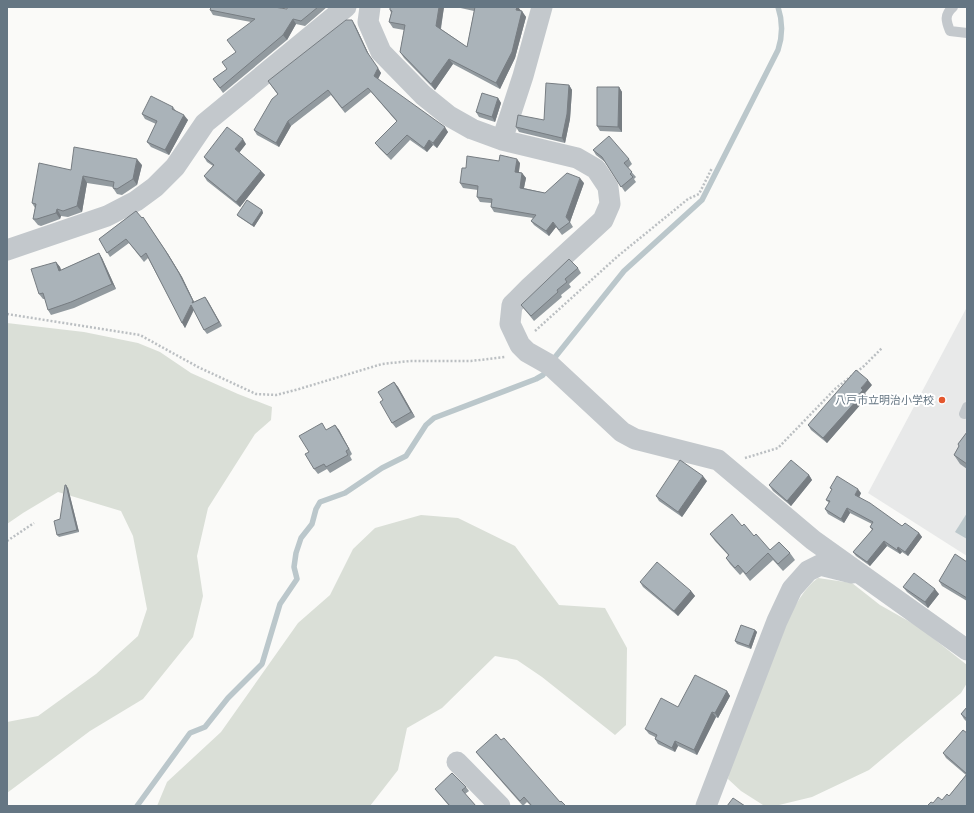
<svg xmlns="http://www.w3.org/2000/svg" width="974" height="813" font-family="'Work Sans','Noto Sans JP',sans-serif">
  <rect width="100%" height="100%" fill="#fafaf8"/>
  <path fill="#e8e9e9" d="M967,307V556L868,493Z"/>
  <path fill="#dadfd7" d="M7,323L84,332L138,343L160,352L191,373L238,394L272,407L271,420L255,434L208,508L197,556L203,596L193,637L143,699L90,731L7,793V722L38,716L96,674L138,636L147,609L133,536L121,511L58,492L23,513L7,524Z
    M421,515L458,518L515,546L559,605L605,608L627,648L626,725L615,735L542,677L517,660L495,656L442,708L407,728L398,770L370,806H157L167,782L221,732L298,623L330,595L353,549L375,528Z
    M818,578L852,583L880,605L919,627L967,665V683L961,693L869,770L812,797L779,805H763L741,791L728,779L730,765C741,738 751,712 762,685C773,656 792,596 818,578Z"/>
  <path fill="#bbc7cb" d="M967,513V539L955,532Z"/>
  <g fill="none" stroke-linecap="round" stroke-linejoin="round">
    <path stroke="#bbc7cb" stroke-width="5.5" d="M552,361L624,271L702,200L778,50C783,35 783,22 778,7
      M137,806L190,733L205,727L228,698L262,664L280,604L297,579L294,567L296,553L301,538L312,524L316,509L320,502L345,493L382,468L406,456L426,425L434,418L536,379L543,375L548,368"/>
    <path stroke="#bbbfc2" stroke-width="2.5" stroke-dasharray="2 2" stroke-linecap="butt" d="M7,314L140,335L198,367L256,394L276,395L299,389L382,364L410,361H471L505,357
      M535,331L618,256L688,199L699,194L712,168
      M745,458L778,448L835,389L864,366L882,348
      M7,541L34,523"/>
    <path stroke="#c3c8cc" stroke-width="10" d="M953,7C944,15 946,21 950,31L967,33
      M964,414L967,407"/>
    <path stroke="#c3c8cc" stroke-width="21" d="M370,7L368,22L381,52L423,95L449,116L472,129L502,140L577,158L596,169L608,187L610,204L603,220L530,287L512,305L510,324L520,345L527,352L550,365L622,432L635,439L718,460L813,540L967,650
      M502,140L523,76L542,7
      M7,250L107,216L136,201L155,187L175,167L205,123L346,7
      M457,762L500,806
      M706,806L777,621L792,589L808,571L820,565L852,573"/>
  </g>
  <path fill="#929a9f" d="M287,7H327L305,26L296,24L287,40L223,93L213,79L227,69L251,22L213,15L210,10L287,9Z
    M389,7H444L441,29L467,47L474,11L456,7H518L526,17L515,58L500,89L453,64L435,90L404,58L400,52L404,30L393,28L389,22L391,13L390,10V8Z
    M355,25L370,57L381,73L378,79L448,132L437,148L433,145L427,152L410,140L391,160L379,148L375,143L397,122L371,92L345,113L331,95L291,126L279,147L257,135L254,130L278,95L268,81Z
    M569,85L572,90L570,119L565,143L519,132L516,127L544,120Z
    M619,87L622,92V132L600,131L597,126Z
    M498,98L501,103L495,122L479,117L476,112Z
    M173,107L176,111L188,120L169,155L151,147L147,142L156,124L145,119L142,114Z
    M246,144L239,153L261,171L265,175L240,207L207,181L204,176L213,166L207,162L204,157Z
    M593,150L629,159L632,164L628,168L636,177L634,179L636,182L625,192L605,162L596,155Z
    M499,161L520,163L519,172L522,173L526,178L524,188L545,193L584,183L570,222L573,227L562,235L556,227L549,236L534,225L531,221L533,218L494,212L491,207V203L480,202L477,197L478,190L463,188L460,183L466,168Z
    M142,165L137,185L122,195L117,194L113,188V187L87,183L82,212L68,217L61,216L60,219L41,226L38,225L33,219L35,208L32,203L71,170Z
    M262,210L263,213L254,227L239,217L237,215Z
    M136,211L168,254L182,277L194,302L205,297L222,326L207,334L204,330L194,310L185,328L148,258L144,262L129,243L110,257L99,239Z
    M99,253L102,258L116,289L74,308L51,315L48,310L45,299H43L39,294L56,262L60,267L61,270Z
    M578,268L581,273L569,284L571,287L561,295L562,297L534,321L521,305Z
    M394,382L398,387L415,417L396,428L392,423L383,400Z
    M872,385L865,393L866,395L860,402L861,404L827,443L811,430L808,425Z
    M335,425L339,430L352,454L350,456L352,460L330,473L327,469L318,474L314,469L309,452L327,430Z
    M967,432V469L960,464L954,455L959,446L958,444Z
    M809,475L812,480L791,506L773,491L769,485Z
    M707,481L682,517L659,501L656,496Z
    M68,488L79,532L59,537L57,535Z
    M830,488L861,493L859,497L902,526L919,533L922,537L908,556L902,552L900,554L887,546L870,566L856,556L853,552L872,530L870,527L872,524L850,513L844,523L828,514L825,509L829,503L826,500L832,490Z
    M742,526L754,536L770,550L790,553L795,560L783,571L773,560L750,581L743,572L740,575L730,564L726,558L728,555L715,541L710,534Z
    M967,562V601L942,586L939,581Z
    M640,582L691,591L695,596L678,616L643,587Z
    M903,587L939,594L928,608L907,592Z
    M755,630L757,632L751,649L737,644L735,641Z
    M727,691L730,696L718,718L716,717L697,755L678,746L675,752L658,744L655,739V737L649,734L645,729L678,707Z
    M967,707V722L964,719L961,714Z
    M967,733V806L942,800L949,796L966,775L946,758L943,753Z
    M501,740L560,802L566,806H531L527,802L523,806L480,757L476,752Z
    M466,787L469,791L465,794L476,806H449L435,789Z"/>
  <path fill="#777d82" d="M439,7H444L440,32L436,26Z
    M517,7H518L521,11L516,10Z
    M522,11L526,17L515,58L500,89L496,83Z
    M293,19L296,24L287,40L283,35Z
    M352,20L355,25L370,57L367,52Z
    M449,59L453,64L435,90L431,84Z
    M378,68L381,73L377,81L374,76Z
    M569,85L572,90L570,119L565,143L562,138Z
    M619,87L622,92V132L618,127Z
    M498,98L501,103L495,122L492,117Z
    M184,115L188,120L169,155L165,150Z
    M288,121L291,126L279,147L276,143Z
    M445,127L448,132L437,148L433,143Z
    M243,139L246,144L238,154L235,149Z
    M429,140L433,145L427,152L424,148Z
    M137,159L142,165L137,185L133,179Z
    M517,159L520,163L518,177L515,172Z
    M261,171L265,175L240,207L236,202Z
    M522,173L526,178L523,192L520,188Z
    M83,176L87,183L82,212L77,206Z
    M580,178L584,183L570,222L566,217Z
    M57,209L61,216L60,219L56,213Z
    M262,210L263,213L254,227L252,225Z
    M143,217L168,254L182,277L196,306L195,307Z
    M553,222L556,227L549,236L546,231Z
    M99,253L102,258L116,289L112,284Z
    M56,262L60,267L63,276L59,271Z
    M205,297L208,301L222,326L219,322Z
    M191,305L194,309L185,328L182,323Z
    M868,380L872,385L865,393L866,395L860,402L861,404L827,443L823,438L856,398L861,388Z
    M394,382L398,387L415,417L411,412Z
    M335,425L339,430L352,454L349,449Z
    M809,475L812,480L791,506L787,501Z
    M703,476L707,481L682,517L678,512Z
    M66,485L68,488L79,532L77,530Z
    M858,489L861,493L858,500L855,495Z
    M847,508L850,513L844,523L841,519Z
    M919,533L922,537L908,556L905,552Z
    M884,541L887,546L870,566L867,562Z
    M898,547L902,552L900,554L897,550Z
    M935,589L939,594L928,608L925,602Z
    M691,591L695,596L678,616L674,611Z
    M755,630L757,632L751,649L749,646Z
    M727,691L730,696L718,718L715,713Z
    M712,712L716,717L697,755L694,750Z
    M675,741L678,746L675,752L672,748Z"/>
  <path fill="#aab3b9" stroke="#777d82" d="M211,7H274L287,9V7H318L301,21L293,19L283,35L220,88L213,79L227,69L222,62L236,52L227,40L255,19L210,10Z
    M390,7H439L436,26L467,47L475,7H517L516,10L522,11L512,52L496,83L449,59L431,84L400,52L405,25L389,22L392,11L390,10Z
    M346,20H352L367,52L378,68L374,76L445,127L433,143L429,140L424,148L407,135L387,155L375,143L397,121L368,88L342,108L328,90L288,121L276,143L254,130L272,99L278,94L268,81Z
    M546,83L569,85L567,114L562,138L516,127L518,115L544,120Z
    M597,87H619L618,127L597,126Z
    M482,93L498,98L492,117L476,112Z
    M151,96L173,107L172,109L184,115L165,150L147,142L157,121L142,114Z
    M227,127L243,139L235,149L261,171L236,202L204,176L214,165L204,157Z
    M609,136L629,159L624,163L632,172L630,174L633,177L621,187L602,157L593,150Z
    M74,147L137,159L133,179L117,189L113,188L114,182L83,176L77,206L63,211L57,209L56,213L37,219H33L36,204L32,203L39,163L71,170Z
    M500,155L517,159L515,172L522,173L520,188L545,193L567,173L580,178L566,217L570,222L559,230L553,222L546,231L531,221L536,215L491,207L492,199L477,197L478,186L460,183L462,168H466L467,156L499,161Z
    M247,200L262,210L252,225L237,215Z
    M136,211L142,218L143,217L165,250L179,273L193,301L192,303L205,297L219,322L204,330L191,305L182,323L146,253L141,257L126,239L107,253L99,239Z
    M99,253L112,284L71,302L48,310L43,293L39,294L31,269L56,262L59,271Z
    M569,259L578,268L565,279L567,282L557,290L558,292L531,316L521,305Z
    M856,370L868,380L861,388L863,390L856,398L858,399L823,438L808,425Z
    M394,382L411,412L392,423L380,402L383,400L378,392Z
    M322,423L326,430L335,425L349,449L346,451L348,455L326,467L324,464L314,469L305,454L309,452L299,436Z
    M967,432V464L954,455L959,446L958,444Z
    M680,460L703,476L678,512L656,496Z
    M791,460L809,475L787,501L769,485Z
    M837,476L858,489L855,495L870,503L902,526L905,523L919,533L905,552L898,547L897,550L884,541L867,562L853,552L873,529L870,527L873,522L847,508L841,519L825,509L830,501L826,500L832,489L830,488Z
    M65,485H66L77,530L57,535L54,521L60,519Z
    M732,514L742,526L744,524L754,536L756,534L770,550L779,542L790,553L778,564L768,553L746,574L738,565L735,568L726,558L729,555L710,534Z
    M955,554L967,562V598L939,581Z
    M657,562L691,591L674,611L640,582Z
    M914,573L935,589L925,602L903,587Z
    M741,625L755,630L749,646L735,641Z
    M695,675L727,691L715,713L712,712L694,750L675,741L672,748L655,739L657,735L645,729L661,698L678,707Z
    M967,707V719L961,714Z
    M963,730L967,733V774L943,753Z
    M496,734L501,740L504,738L560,802L561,801L566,806H532L524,797L520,801L476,752Z
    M452,773L466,787L462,790L476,806H450L435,789Z
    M967,774V806H927L931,802L933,803L938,797L942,800L947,794L949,796Z
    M733,798L745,806H727Z"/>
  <circle fill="#e4572e" stroke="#fff" stroke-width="1.5" cx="942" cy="400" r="4"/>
  <g text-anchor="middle" stroke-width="4" stroke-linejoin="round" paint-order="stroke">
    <g font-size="11" fill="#657683" stroke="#fff" text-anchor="end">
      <text x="934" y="404">八戸市立明治小学校</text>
    </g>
  </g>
  <rect width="974" height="813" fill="none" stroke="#657683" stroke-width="16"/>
</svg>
